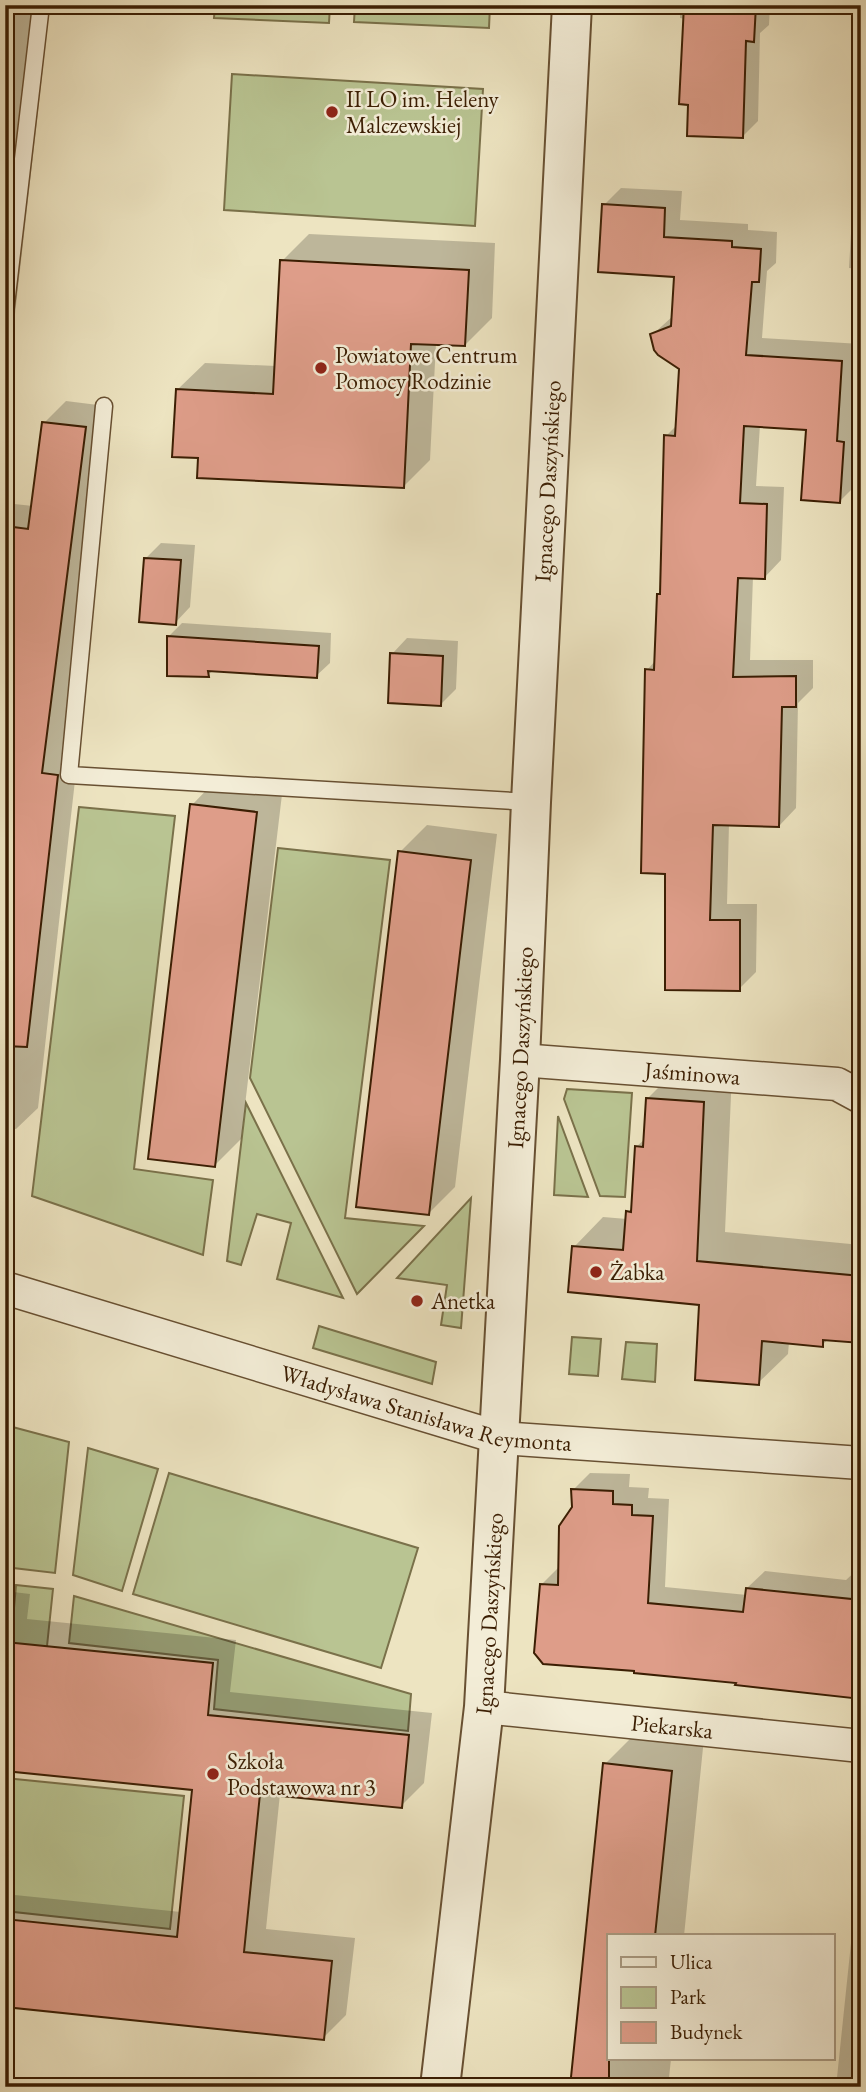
<svg xmlns="http://www.w3.org/2000/svg" width="866" height="2092" font-family="'EB Garamond',serif">
  <rect width="100%" height="100%" fill="#ede4c1"/>
  <filter id="stains"><feTurbulence type="fractalNoise" baseFrequency=".00286" numOctaves="4"/><feColorMatrix values="0 0 0 0 .2 0 0 0 0 .09 0 0 0 0 .02 0 0 0 .5 -.17"/></filter>
  <radialGradient id="worn" r=".72"><stop offset=".6" stop-color="#630" stop-opacity="0"/><stop offset="1" stop-color="#630" stop-opacity=".3"/></radialGradient>
  <path fill="#b9c492" stroke="#7a714a" stroke-width="2" d="M215,5H330L329,23L214,18Z
    M355,5H490L489,28L354,22Z
    M232,74L483,89L475,226L224,210Z
    M79,807L175,816L134,1169L213,1180L203,1255L32,1196Z
    M278,848L390,860L345,1218L424,1226L357,1294L250,1078Z
    M567,1089L632,1093L625,1197L600,1196L564,1099Z
    M246,1103L343,1298L277,1279L291,1223L257,1214L241,1265L227,1261Z
    M558,1116L588,1197L554,1195Z
    M471,1198L461,1328L441,1325L447,1285L397,1278Z
    M319,1326L436,1362L432,1384L313,1348Z
    M572,1337L601,1339L598,1376L569,1374Z
    M626,1342L657,1344L655,1382L622,1379Z
    M5,1425L69,1442L55,1573L5,1567Z
    M88,1448L158,1469L122,1591L73,1575Z
    M169,1473L418,1548L381,1668L133,1594Z
    M16,1585L53,1589L41,1703L6,1699Z
    M74,1596L411,1694L408,1731L214,1709L218,1660L69,1643Z
    M5,1778L184,1796L170,1929L5,1911Z"/>
  <path fill="#0003" d="M5,5H50L7,385L5,387Z
    M680,5H770L769,25L760,33L758,121L742,137L685,19L680,18Z
    M621,188L682,191L680,220L748,224V230L777,232L776,263L767,271L762,338L861,344V457L858,459L857,484L840,501L808,428L760,425L756,486L784,487L781,560L764,578L753,577L750,660H813V688L798,703L796,808L779,826L729,824L727,904H757L756,972L739,989L667,872L647,670L656,660L662,592L666,436L678,424L681,368L652,335L673,316L676,276L604,205Z
    M861,191V269L849,268L853,199Z
    M309,234L495,243L492,318L465,345L436,343L430,460L403,487L200,457L178,389L205,363L276,366L282,261Z
    M66,401L106,406L62,752L78,754L38,1108L16,1129L5,1128V503L33,506L44,423Z
    M161,543L195,545L190,607L175,623L146,558Z
    M182,623L331,633L330,663L316,676L213,670L208,675L169,636Z
    M407,638L458,641L456,689L441,704L392,654Z
    M218,778L283,786L241,1139L214,1166L192,805Z
    M427,825L497,834L455,1187L428,1214L400,852Z
    M677,1069L732,1073L725,1232L861,1245V1342L829,1339L822,1345L789,1342L788,1354L758,1383L701,1304L574,1247L603,1217L627,1219L628,1212L633,1207L636,1147L645,1139L648,1098Z
    M590,1473L630,1474L629,1487L649,1488L648,1498L669,1499L665,1587L747,1595V1588L765,1571L846,1580L861,1566V1689L541,1585L559,1567L574,1507L573,1490Z
    M5,1591L30,1594L27,1619L236,1640L230,1692L432,1713L424,1783L401,1806L280,1794L266,1929L355,1938L346,2015L323,2038L5,2006V1894L181,1912L194,1789L5,1769Z
    M638,1731L704,1738L684,1936H609V2059H671L668,2087H571L605,1764Z
    M861,1847V2087H836Z"/>
  <path fill="#de9d89" stroke="#3b1e03" stroke-width="2" d="M684,5H756L754,42L746,41L743,138L687,136L688,105L679,104Z
    M602,204L665,208L664,237L732,241V247L761,249L759,282H752L746,355L842,361L837,441L844,442L840,503L801,500L806,430L744,426L740,503L767,504L765,579L738,578L733,677L796,676V707H782L779,827L713,825L710,920H740V991L665,990V874L641,873L645,669L654,670L657,594H660L664,435L675,436L679,369L658,355L654,350L650,334L671,326L674,277L598,272Z
    M280,260L469,270L465,346L411,344L404,488L197,478L198,458L172,457L176,389L273,394Z
    M42,422L86,427L42,773L58,775L27,1047L5,1046V712L10,681L5,680V526L28,529Z
    M144,558L181,560L176,625L139,622Z
    M167,636L319,646L317,678L208,671L209,677L167,676Z
    M390,653L443,656L441,706L388,703Z
    M190,804L257,812L215,1167L148,1159Z
    M398,851L471,860L429,1215L356,1207Z
    M646,1098L704,1102L697,1261L861,1276V1343L823,1340V1347L762,1341L759,1385L695,1380L699,1305L568,1292L572,1246L623,1250L626,1211L631,1212L635,1146L643,1147Z
    M571,1489L613,1491V1504L632,1505V1515L653,1516L648,1603L743,1612L746,1588L861,1600V1699L735,1685L736,1683L634,1673V1671L543,1664L534,1653L540,1584L558,1585L559,1526L572,1507Z
    M5,1642L213,1663L208,1715L409,1735L402,1808L260,1794L244,1952L332,1961L324,2040L5,2007V1919L177,1937L192,1790L5,1771Z
    M603,1763L672,1771L655,1936H609V2087H570Z"/>
  <g fill="none" stroke-linecap="round" stroke-linejoin="round">
    <defs>
      <path id="service" d="M5,313L41,5
        M104,406L69,775L531,802"/>
      <g id="minor">
        <path id="s1" d="M520,1060L837,1084L861,1097"/>
        <path id="s2" d="M5,1288L500,1438L861,1463"/>
        <path id="s3" d="M484,1707L861,1746"/>
      </g>
      <g id="tertiary">
        <path id="s4" d="M440,2087L484,1707L520,1060L531,802L572,5"/>
      </g>
    </defs>
    <use href="#service" stroke="#685032" stroke-width="19"/>
    <use href="#minor" stroke="#685032" stroke-width="35"/>
    <use href="#tertiary" stroke="#685032" stroke-width="42"/>
    <use href="#service" stroke="#f3edd7" stroke-width="16"/>
    <use href="#minor" stroke="#f3edd7" stroke-width="32"/>
    <use href="#tertiary" stroke="#f3edd7" stroke-width="38"/>
  </g>
  <g fill="#8f2418" stroke="#f3edd7" stroke-width="2.5">
    <circle cx="332" cy="112" r="7"/>
    <circle cx="321" cy="368" r="7"/>
    <circle cx="596" cy="1272" r="7"/>
    <circle cx="417" cy="1301" r="7"/>
    <circle cx="213" cy="1774" r="7"/>
  </g>
  <g text-anchor="middle" stroke-width="5" stroke-linejoin="round" paint-order="stroke">
    <g font-size="23" fill="#3b1e03" stroke="#f3edd7" text-anchor="start">
      <text x="346" y="107">II LO im. Heleny<tspan x="346" dy="26">Malczewskiej</tspan></text>
      <text x="335" y="363">Powiatowe Centrum<tspan x="335" dy="26">Pomocy Rodzinie</tspan></text>
      <text x="610" y="1280">Żabka</text>
      <text x="431" y="1309">Anetka</text>
      <text x="227" y="1769">Szkoła<tspan x="227" dy="26">Podstawowa nr 3</tspan></text>
    </g>
    <g font-size="23" fill="#3b1e03" stroke="#f3edd7">
      <text dy="8" stroke="none"><textPath href="#s4" startOffset="1610">Ignacego Daszyńskiego</textPath></text>
      <text dy="8" stroke="none"><textPath href="#s4" startOffset="1043">Ignacego Daszyńskiego</textPath></text>
      <text dy="8" stroke="none"><textPath href="#s1" startOffset="173">Jaśminowa</textPath></text>
      <text dy="8" stroke="none"><textPath href="#s2" startOffset="439">Władysława Stanisława Reymonta</textPath></text>
      <text dy="8" stroke="none"><textPath href="#s4" startOffset="476">Ignacego Daszyńskiego</textPath></text>
      <text dy="8" stroke="none"><textPath href="#s3" startOffset="189">Piekarska</textPath></text>
    </g>
  </g>
  <rect width="866" height="2092" fill="none" stroke="#ede4c1" stroke-width="28"/>
  <rect x="7" y="7" width="852" height="2078" fill="none" stroke="#3b1e03" stroke-width="3.5"/>
  <rect x="14" y="14" width="838" height="2064" fill="none" stroke="#3b1e03" stroke-width="2"/>
  <rect x="607" y="1934" width="228" height="126" fill="#f3edd7" stroke="#a99a82" stroke-width="2"/>
  <rect x="621" y="1957" width="35" height="10" fill="#f3edd7" stroke="#a99a82" stroke-width="2"/>
  <text x="670" y="1969" font-size="21" fill="#3b1e03">Ulica</text>
  <rect x="621" y="1987" width="35" height="21" fill="#b9c492" stroke="#a99a82" stroke-width="2"/>
  <text x="670" y="2004" font-size="21" fill="#3b1e03">Park</text>
  <rect x="621" y="2022" width="35" height="21" fill="#de9d89" stroke="#a99a82" stroke-width="2"/>
  <text x="670" y="2039" font-size="21" fill="#3b1e03">Budynek</text>
  <rect width="100%" height="100%" filter="url(#stains)"/>
  <rect width="100%" height="100%" fill="url(#worn)"/>
</svg>
